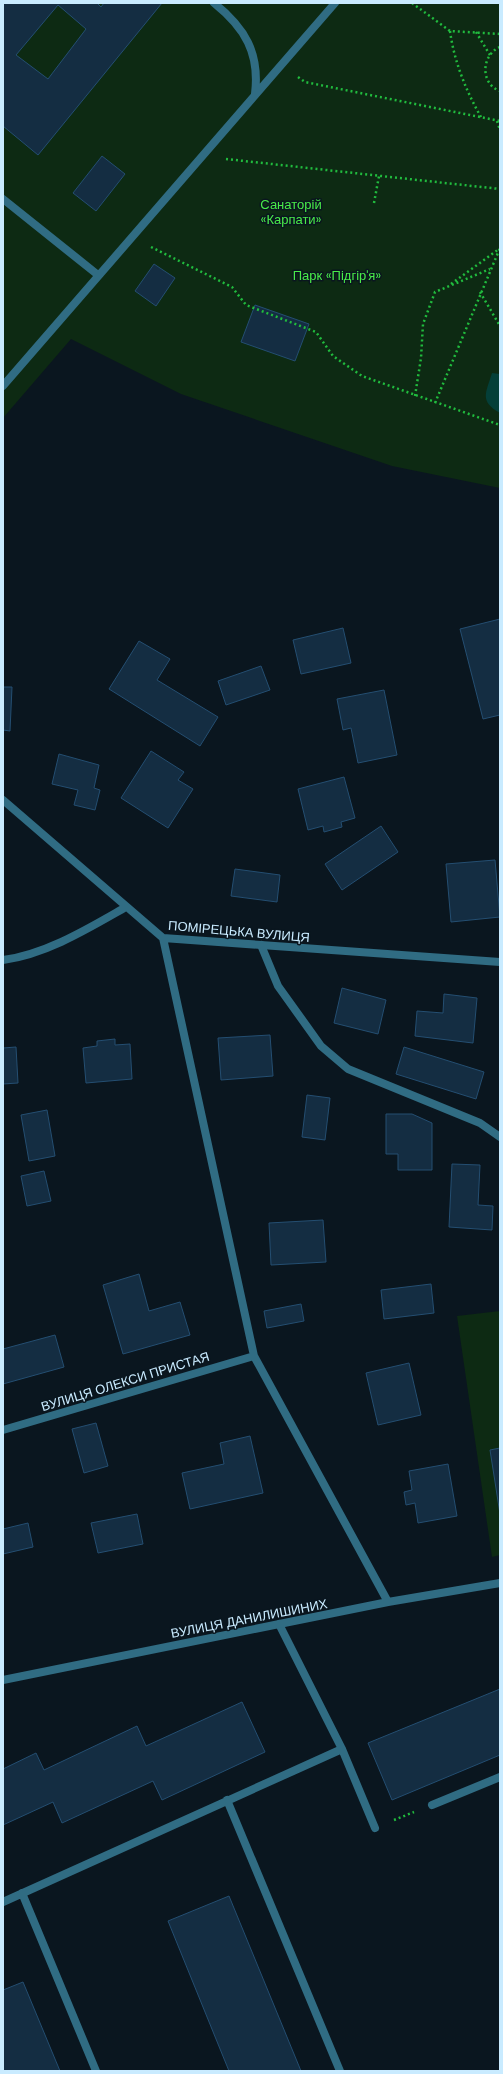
<svg xmlns="http://www.w3.org/2000/svg" width="503" height="2074" font-family="'DM Sans',sans-serif">
  <rect width="100%" height="100%" fill="#0a161f"/>
  <path fill="#0d2a13" d="M3,3H500V488L392,466L181,394L71,339L3,418Z
    M500,1311V1555L492,1557L457,1316Z"/>
  <path fill="#043f38" d="M492,373L500,374V413C479,401 486,393 492,373Z"/>
  <path fill="#142d42" stroke="#244e71" fill-rule="evenodd" d="M3,3H97L101,7L104,3H162L38,155L3,126ZM58,5L86,29L48,79L16,55Z
    M102,156L125,174L96,211L73,193Z
    M154,264L175,278L156,306L135,291Z
    M255,305L309,324L295,361L241,342Z
    M500,619V715L483,719L460,629Z
    M343,628L351,663L301,674L293,640Z
    M139,641L170,659L157,680L218,717L200,746L109,689Z
    M261,666L270,690L226,705L218,681Z
    M3,687H12L10,731L3,730Z
    M384,690L397,755L358,763L351,728L343,730L337,699Z
    M151,751L184,772L178,780L193,789L168,828L121,798Z
    M59,754L99,765L94,788L100,790L95,810L74,805L78,790L52,784Z
    M344,777L355,818L341,822L342,827L324,832L323,826L308,830L298,789Z
    M381,826L398,852L342,890L325,864Z
    M495,860L500,917L451,922L446,864Z
    M235,869L280,875L277,902L231,896Z
    M342,988L386,1000L378,1034L334,1023Z
    M444,994L477,998L473,1043L415,1036L417,1011L443,1013Z
    M270,1035L273,1076L221,1080L218,1038Z
    M115,1039V1045L130,1044L132,1079L86,1083L83,1048L97,1046V1041Z
    M16,1047L18,1083L3,1084V1048Z
    M404,1047L484,1072L476,1099L396,1074Z
    M307,1095L330,1098L325,1140L302,1137Z
    M47,1110L55,1156L29,1161L21,1115Z
    M386,1114H412L432,1123V1170H398V1154H386Z
    M452,1164L480,1165L478,1205L493,1206L492,1230L449,1227Z
    M44,1171L51,1201L27,1206L21,1176Z
    M323,1220L326,1262L271,1265L269,1223Z
    M139,1274L149,1311L180,1302L190,1335L123,1354L103,1285Z
    M431,1284L434,1313L384,1319L381,1290Z
    M301,1304L304,1321L267,1328L264,1311Z
    M55,1335L64,1367L3,1384V1349Z
    M409,1363L421,1415L378,1425L366,1373Z
    M96,1423L108,1466L84,1473L72,1429Z
    M250,1436L263,1493L190,1509L182,1473L224,1464L220,1443Z
    M500,1448V1514L490,1450Z
    M448,1464L457,1516L418,1523L415,1503L406,1505L404,1492L412,1490L409,1471Z
    M137,1514L143,1544L98,1553L91,1523Z
    M28,1523L33,1547L3,1554V1529Z
    M500,1689V1755L392,1800L368,1743Z
    M242,1702L265,1752L162,1800L153,1781L62,1823L53,1802L3,1825V1769L36,1753L44,1770L137,1726L146,1746Z
    M229,1896L301,2071H229L168,1921Z
    M23,1982L60,2071H3V1990Z"/>
  <g fill="none" stroke-linecap="round" stroke-linejoin="round">
    <path stroke="#21bb3e" stroke-width="2.5" stroke-dasharray="2 3" stroke-linecap="butt" d="M412,3L450,31L500,34
      M450,31C454,61 466,91 481,117
      M476,32L490,55
      M500,47C481,55 480,84 500,91
      M298,77L305,82L500,121
      M497,121L500,130
      M226,159L500,189
      M374,203L379,176
      M151,247L232,287L246,305L316,332L333,356L362,376L500,425
      M451,284L499,249
      M480,292L500,326
      M415,396L421,358L423,324L435,292L490,269
      M435,403L500,248
      M394,1820L414,1812"/>
    <path stroke="#306c83" stroke-width="8" d="M214,3C245,28 260,53 255,94
      M3,199L98,275
      M3,386L335,3
      M261,945L278,986L321,1046L348,1069L480,1123L500,1137
      M279,1624L342,1749L375,1828
      M227,1800L340,2071
      M432,1805L500,1777
      M22,1893L96,2071
      M3,1902L342,1749"/>
    <path stroke="#306c83" stroke-width="8" d="M3,800L163,938L500,962
      M163,938L254,1356L388,1602
      M3,960C47,954 89,928 126,907
      M3,1430L254,1356
      M3,1680L388,1602L500,1583"/>
  </g>
  <g text-anchor="middle" stroke-width="3" stroke-linejoin="round" paint-order="stroke">
    <g font-size="13" fill="#49eb49" stroke="#0a161f">
      <text x="291" y="209">Санаторій<tspan x="291" dy="15">«Карпати»</tspan></text>
      <text x="337" y="280">Парк «Підгір'я»</text>
    </g>
    <g font-size="13" fill="#c9ebff" stroke="#0a161f">
      <text transform="translate(239 931) rotate(5)" y="5">ПОМІРЕЦЬКА ВУЛИЦЯ</text>
      <text transform="translate(125 1381) rotate(-17)" y="5">ВУЛИЦЯ ОЛЕКСИ ПРИСТАЯ</text>
      <text transform="translate(249 1618) rotate(-11)" y="5">ВУЛИЦЯ ДАНИЛИШИНИХ</text>
    </g>
  </g>
  <rect width="503" height="2074" fill="none" stroke="#c9ebff" stroke-width="8"/>
</svg>
